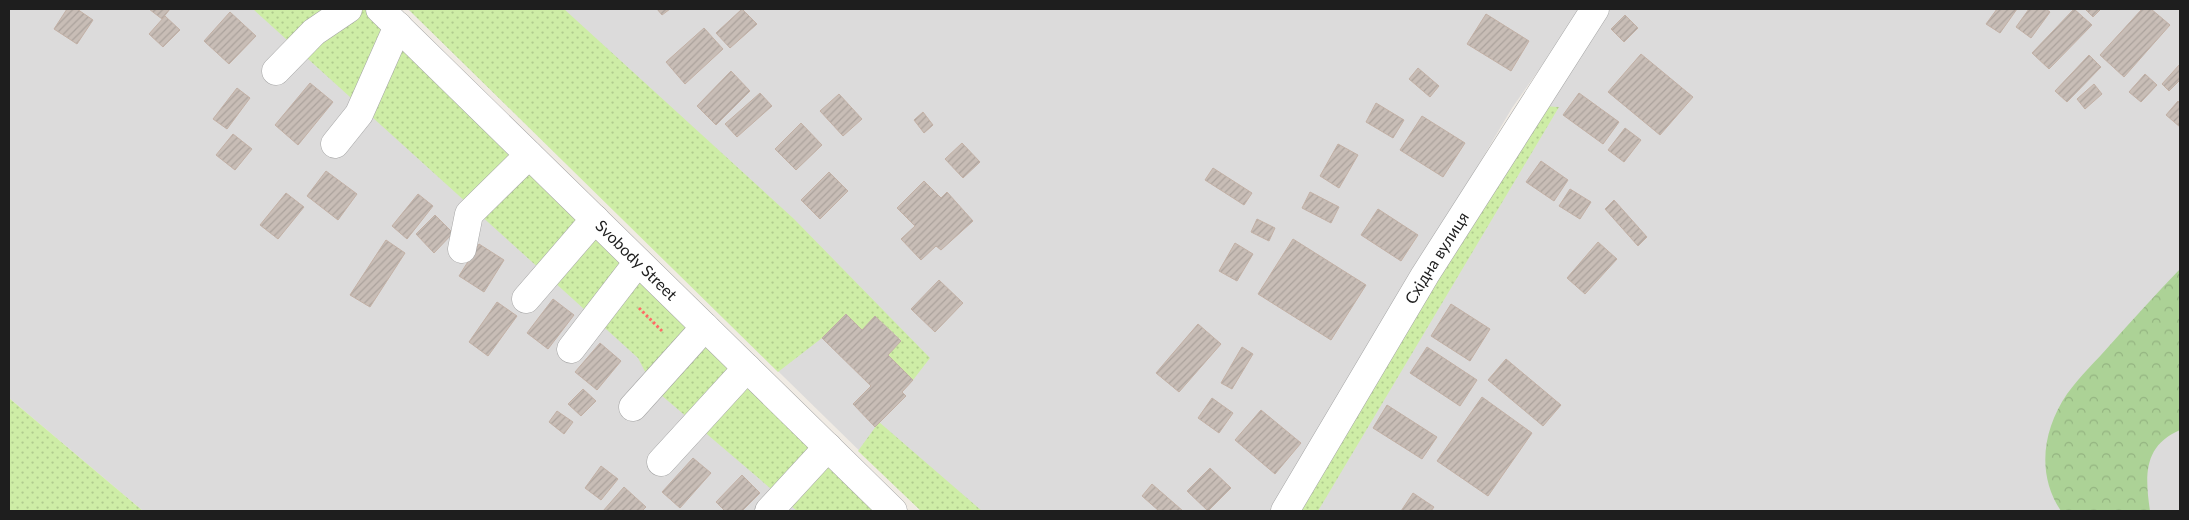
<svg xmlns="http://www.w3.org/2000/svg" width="2189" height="520" font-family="Lato,sans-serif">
  <defs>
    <pattern id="grass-dots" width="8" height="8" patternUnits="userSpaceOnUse" patternTransform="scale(1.25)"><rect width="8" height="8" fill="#ceeda6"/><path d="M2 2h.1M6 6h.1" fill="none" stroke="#b0cb8e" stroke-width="1.8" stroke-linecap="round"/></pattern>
    <pattern id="forest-crowns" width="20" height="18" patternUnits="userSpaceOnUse" patternTransform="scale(1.25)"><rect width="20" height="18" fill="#acd296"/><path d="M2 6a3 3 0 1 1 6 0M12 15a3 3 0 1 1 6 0" fill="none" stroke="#94b481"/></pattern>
    <pattern id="building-hatch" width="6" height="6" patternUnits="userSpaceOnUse" patternTransform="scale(1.25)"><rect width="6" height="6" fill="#c8bdb6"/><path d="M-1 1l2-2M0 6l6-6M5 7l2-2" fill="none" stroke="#aba29c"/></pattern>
  </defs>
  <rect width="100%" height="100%" fill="#f0ebe4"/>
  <path fill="#dcdbdb" d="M9,9H366L876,511H143L9,398Z
    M408,9H1582L1512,108L1274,511H921Z
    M1608,9H2180V511H1300Z"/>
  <path fill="url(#grass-dots)" d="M253,9H366L876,511H797L654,389L638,358Z
    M408,9H564L794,219L930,358L913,380L888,355L901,340L875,316L862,330L846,314L822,338L778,372Z
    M1541,106L1559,107L1318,511H1300Z
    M9,398L143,511H9Z
    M879,422L982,511H921L858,451Z"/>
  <path fill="url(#forest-crowns)" d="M2180,269V430C2143,446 2145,476 2150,511H2061C2036,474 2043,429 2067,394C2080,376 2096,361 2110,345C2133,319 2156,294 2180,269Z"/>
  <path fill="url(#building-hatch)" stroke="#c2b0a5" d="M67,9H77L93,20L77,44L54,29Z
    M149,9H170L162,19Z
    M657,9H670L662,15Z
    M742,9L757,24L730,48L716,33Z
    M1997,9H2017L2000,33L1986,24Z
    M2029,9H2046L2050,12L2031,38L2016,27Z
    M2074,9L2092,25L2049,69L2032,53Z
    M2085,9H2101L2093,17Z
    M2142,9H2151L2170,25L2124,77L2100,55Z
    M230,12L256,36L229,64L204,41Z
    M1486,14L1529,41L1511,71L1467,44Z
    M1625,15L1638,28L1624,42L1611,29Z
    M165,16L180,30L163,47L149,34Z
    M704,28L723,49L685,84L666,62Z
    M1641,54L1693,97L1660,135L1608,92Z
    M2089,55L2101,67L2067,102L2055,91Z
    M2180,64V80L2169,91L2162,84Z
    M1418,68L1439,86L1430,97L1409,79Z
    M731,71L750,91L716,125L697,106Z
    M2145,74L2157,85L2141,102L2129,92Z
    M310,83L333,102L298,145L275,125Z
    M2094,84L2102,94L2085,109L2077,99Z
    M237,88L250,98L227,129L213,119Z
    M760,93L772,106L737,137L725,124Z
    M1579,93L1619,122L1603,144L1563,115Z
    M839,94L862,119L843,136L820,111Z
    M2178,101L2180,103V127L2166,115Z
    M1376,103L1404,120L1393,138L1366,122Z
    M923,112L933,125L924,133L914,120Z
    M1422,116L1465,143L1443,177L1400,150Z
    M801,123L822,145L796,170L775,149Z
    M1625,128L1641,140L1624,162L1608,150Z
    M233,134L252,149L235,170L216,155Z
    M962,143L980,162L963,178L945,159Z
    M1338,144L1358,155L1339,188L1320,176Z
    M1541,161L1568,180L1554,201L1526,182Z
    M1213,168L1252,193L1244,205L1205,180Z
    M326,171L357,194L338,220L307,196Z
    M829,172L848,191L820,219L801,200Z
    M924,181L941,198L947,192L973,221L941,250L936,246L921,260L901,239L915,226L897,208Z
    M1570,189L1591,202L1580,219L1559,206Z
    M1310,192L1339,207L1331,223L1302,208Z
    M286,193L304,207L278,239L260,225Z
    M418,194L433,206L407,239L392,226Z
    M1614,200L1647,237L1638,246L1605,209Z
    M1378,209L1418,235L1401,261L1361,235Z
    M435,215L453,233L434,253L416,234Z
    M1257,219L1275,228L1269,241L1251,232Z
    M1293,239L1366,285L1331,340L1258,294Z
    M386,240L405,253L370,307L350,295Z
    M1598,242L1617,259L1585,294L1567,278Z
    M1235,243L1253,254L1237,281L1219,271Z
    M479,244L504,260L484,292L459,276Z
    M939,280L963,303L935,332L911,309Z
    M553,299L574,315L548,349L527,333Z
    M497,302L517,316L488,356L469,342Z
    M1451,304L1490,329L1470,361L1431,336Z
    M846,314L862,330L875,316L901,341L888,355L913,380L902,392L906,396L875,427L853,404L871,386L822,338Z
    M1198,324L1221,344L1179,392L1156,373Z
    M600,343L621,361L597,390L575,372Z
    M1242,347L1253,354L1232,389L1221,383Z
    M1427,347L1477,380L1460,406L1410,373Z
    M1506,359L1561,405L1543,426L1488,380Z
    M583,389L596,401L581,416L568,404Z
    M1482,397L1532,433L1488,496L1437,461Z
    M1212,398L1233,413L1219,433L1198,418Z
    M1387,405L1437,437L1422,459L1373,428Z
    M1261,410L1301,443L1275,474L1235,440Z
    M557,411L573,422L564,434L549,422Z
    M693,458L711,473L680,508L662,492Z
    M601,466L618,479L601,500L585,488Z
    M1210,468L1231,488L1208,511L1187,491Z
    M742,475L760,493L742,511H725L716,502Z
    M1152,484L1183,511H1159L1142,496Z
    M624,487L646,507L642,511H603Z
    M1413,493L1434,507L1431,511H1401Z"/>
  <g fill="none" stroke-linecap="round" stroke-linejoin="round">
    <defs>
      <g id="minor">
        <path id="s1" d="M380,9L893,511"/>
        <path d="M276,71L314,32L348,9"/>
        <path d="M335,144L359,114L398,26"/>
        <path d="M462,249L469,214L529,155"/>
        <path d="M526,299L595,219"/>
        <path d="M571,349L638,262"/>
        <path d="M633,407L705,327"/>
        <path d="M661,462L747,368"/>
        <path d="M769,511L828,447"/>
        <path id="s2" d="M1285,511L1425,275L1595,9"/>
      </g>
    </defs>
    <use href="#minor" stroke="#a5a5a5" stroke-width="29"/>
    <path stroke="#ff6a65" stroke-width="3" stroke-dasharray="2.5 2.5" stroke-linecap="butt" d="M639,308L663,332"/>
    <use href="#minor" stroke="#fff" stroke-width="28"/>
  </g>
  <g text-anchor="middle" stroke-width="4.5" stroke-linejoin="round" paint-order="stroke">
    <g font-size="16" fill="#1e1e1e" stroke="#fff">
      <text dy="6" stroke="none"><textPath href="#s2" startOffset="295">Східна вулиця</textPath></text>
      <text dy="6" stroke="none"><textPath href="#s1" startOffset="359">Svobody Street</textPath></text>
    </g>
  </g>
  <rect width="2189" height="520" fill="none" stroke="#1e1e1e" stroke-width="20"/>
</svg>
